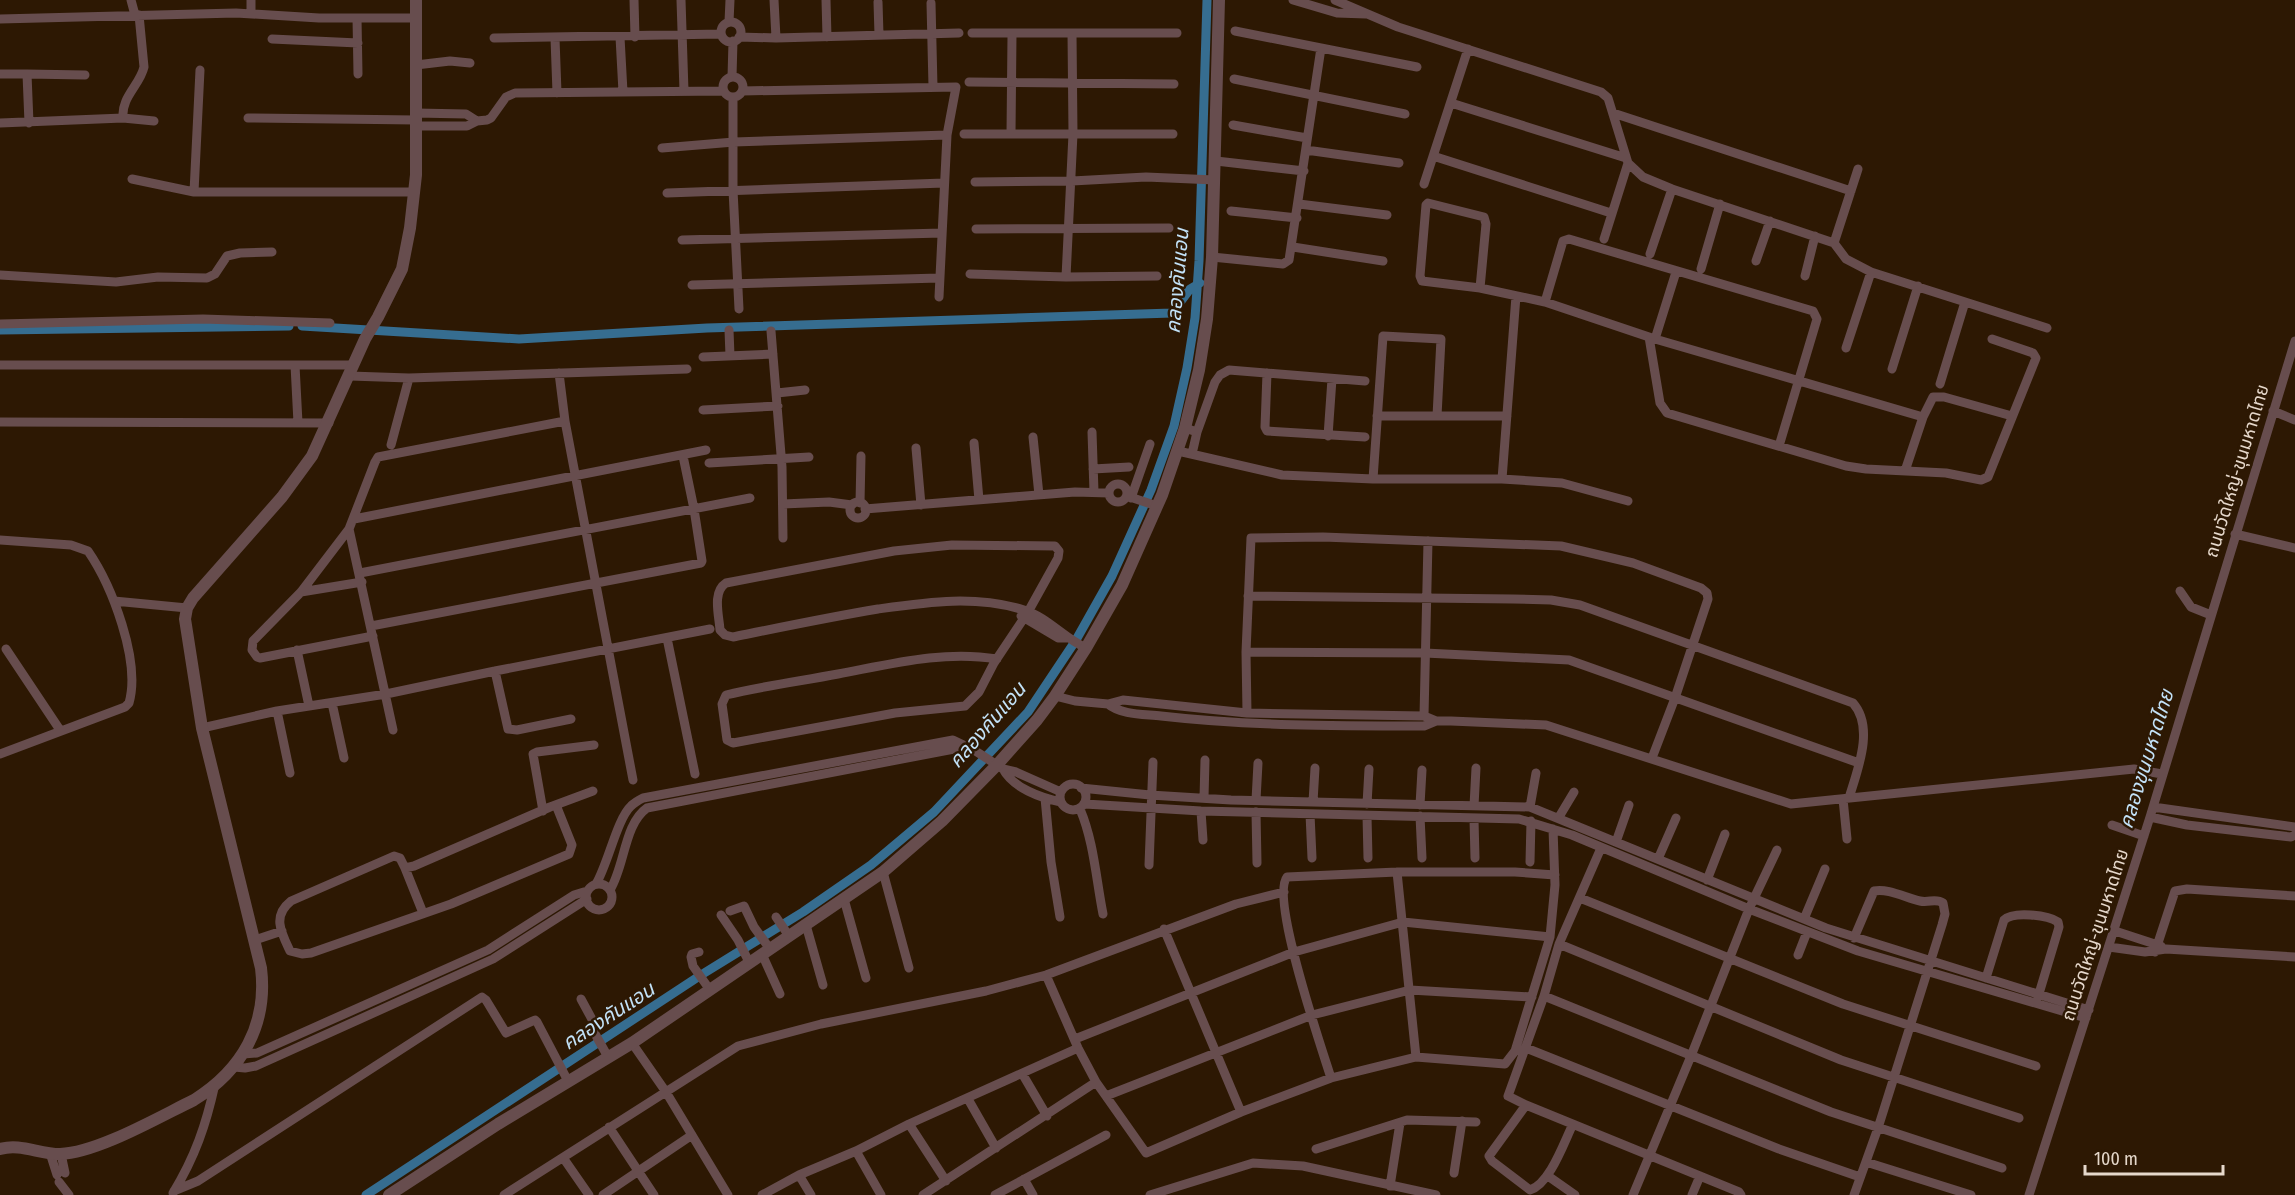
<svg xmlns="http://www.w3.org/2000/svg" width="2295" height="1195" font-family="'Fira Sans Condensed','Noto Sans Thai',sans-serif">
  <rect width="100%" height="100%" fill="#2d1803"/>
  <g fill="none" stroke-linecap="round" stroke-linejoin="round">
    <path stroke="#366d90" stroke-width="9" d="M302,326L519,339L707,328L1172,313L1190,289L1200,283
      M0,330L289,326
      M366,1195L701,975L803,912L871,865L934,812L1028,712L1076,640L1112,576L1151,490L1174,426L1187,368L1195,318L1199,261L1207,0"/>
    <path stroke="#674d4e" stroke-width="9" d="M131,0L135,15
      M634,0L635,37
      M681,0L684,91
      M774,0L776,38
      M826,0L827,37
      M1293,0L1337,13L1366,14
      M1335,0L1398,27L1601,92L1608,98L1628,163L1643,177L1672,189L1834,243L1846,259L1871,272L2047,328
      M878,2L879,35
      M931,3L933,87
      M251,14V0
      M357,18L358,74
      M0,19L236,13L319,18H416
      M729,22L730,0
      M721 32a10 10 0 1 1 20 0a10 10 0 1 1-20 0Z
      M1235,31L1417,67
      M972,33H1072L1073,134L1066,277
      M1072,33H1177
      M620,37L623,92
      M739,37L776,38L959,33
      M494,38L721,34
      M555,38L557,93
      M272,39L358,43
      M416,65L450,61L470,63
      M0,74H27L29,123
      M27,74L85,75
      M732,77L733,41
      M723 87a10 10 0 1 1 20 0a10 10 0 1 1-20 0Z
      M1234,79L1405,114
      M969,82L1174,84
      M742,91L956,87L947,135L939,297
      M733,97V190L739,309
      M1451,103L1626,158
      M416,113L466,114L477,121
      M1613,113L1851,191
      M123,118L154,121
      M248,118L416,120
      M0,123L123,118C121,97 140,85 144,67L139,15
      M1233,125L1307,138
      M416,126H467L477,121L487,120L491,118L506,97L515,93L724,91
      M1011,133L1012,35
      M964,134H1173
      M662,148L734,142L947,135
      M1306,150L1399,163
      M1433,156L1611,213
      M1216,161L1304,171
      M132,179L194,192H414
      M975,182L1072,181L1146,177L1215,180
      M1424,184L1468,49
      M194,192L200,70
      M667,193L944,183
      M1299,204L1387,215
      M1231,211L1297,218
      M976,229L1169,228
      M1604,239L1628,163
      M682,240L942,233
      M1834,243L1858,169
      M1293,247L1383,261
      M1650,254L1672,189
      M1212,257L1283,264L1289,260L1321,48
      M1756,261L1770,221
      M1701,269L1720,204
      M970,274L1066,277L1157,276
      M0,275L116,282L158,277L207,278L215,274L227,256L240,253L272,252
      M1805,276L1815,236
      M692,285L939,278
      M1480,288L1486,224L1484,217L1428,203L1426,205L1420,276L1422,281L1480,288L1545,302L1655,339L1923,417
      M1545,302L1563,241L1569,239L1813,311L1817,319L1779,446
      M0,324L203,319L330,323
      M729,330L730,356
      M771,331L782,467L783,538
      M1649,337L1660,403L1667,413L1846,466L1866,469L1946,473L1981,480L1988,477L2036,358L2033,353L1992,339
      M1655,339L1676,272
      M1846,348L1871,272
      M703,357L773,354
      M0,365H352
      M295,365L298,423
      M1892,369L1918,286
      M559,373L565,421L633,780
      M1267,373L1265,427L1267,431L1365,437
      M350,376L409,378L687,369
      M1940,384L1965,302
      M777,393L805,390
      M703,410L778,406
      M2273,411L2295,420
      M1377,416H1507
      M0,422L329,423
      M1185,428L1197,432L1215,382L1220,375L1229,370L1365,381
      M1092,432L1094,492
      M1328,436L1332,379
      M1033,437L1039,495
      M974,443L979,500
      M391,445L409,378
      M916,448L921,505
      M1178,451L1282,475L1373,479H1502L1562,483L1628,501
      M1192,454L1197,432
      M709,463L809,457
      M1093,469L1129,467
      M1905,471L1923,417L1933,397H1944L2012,416
      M1373,479L1383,336L1441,339L1437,416
      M1502,479L1516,296
      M1109 493a9 9 0 1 1 18 0a9 9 0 1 1-18 0Z
      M1127,496L1157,506
      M1131,498L1150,444
      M850 510a8 8 0 1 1 16 0a8 8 0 1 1-16 0Z
      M860,503L861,456
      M783,504L829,502L852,505
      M865,509L1075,492L1109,493
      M354,519L706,450
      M349,529L393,730
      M2235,534L2295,548
      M0,540L71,545L88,551C112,586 141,661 129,703L125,707L0,754
      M360,573L750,498
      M2180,591L2191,607L2211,615
      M301,592L362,582
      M1248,596L1513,599L1551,600L1580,605L1853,703C1875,728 1857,771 1849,798
      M114,601L187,608
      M1028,612L1058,558L1059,551L1055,546L952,545L894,551L726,583C712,592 719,615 720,630L725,635L733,637C782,627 830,617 878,609C928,602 975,595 1024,610C1047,617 1064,638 1086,648
      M1021,616L1058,638H1066
      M371,626L701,563L702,561L694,509L683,456
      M373,636L260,658L257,657L252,650L253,641L301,592L349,529L375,462L378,457L565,421
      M667,638L695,774
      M6,649L60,730
      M297,650L309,706
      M1246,652L1425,653L1569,660L1859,763
      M997,659C944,650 891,664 838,674C801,681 763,686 726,695L722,704L727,740L733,743L895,713L965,706L979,692L994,663L1024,618
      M495,671L508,729L517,730L571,719
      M1055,696L1075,701L1108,704L1123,700L1247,713L1424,716L1436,721
      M332,703L344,758
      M1108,704C1121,715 1145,714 1161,716C1248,726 1336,726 1424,726L1436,721H1451L1546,725L1791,804L2134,769L2162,774
      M277,711L290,773
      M1247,713L1246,652L1251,538L1323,537L1561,546L1633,563L1701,588L1707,593L1708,599L1675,698L1652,758
      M1424,716L1428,541
      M202,728L277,711L386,694L495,671L710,629
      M1003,769C1013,788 1041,798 1061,802
      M1060 797a13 13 0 1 1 26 0a13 13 0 1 1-26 0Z
      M1081,788L1150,795L1231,800L1530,807L1826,928L2089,1010
      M1045,798L1051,862L1060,917
      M1204,798L1205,760
      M1843,799L1847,839
      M1256,800L1258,763
      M1313,802L1315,768
      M1085,804L1201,811L1519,819L1572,835L1749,909L1858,951L2086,1018
      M1367,804L1369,769
      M556,805L572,845L569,854L451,904L311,953L302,954L290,951C281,932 272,916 291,901L394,856L400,858L405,868L414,866L550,807L593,791
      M1420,805L1422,770
      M1474,806L1476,768
      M1530,807L1536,773
      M2153,807L2295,827
      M1080,809C1094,842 1096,879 1103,914
      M543,811L533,754L537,752L594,745
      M1201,811L1203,840
      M1256,812L1257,863
      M1310,814L1312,858
      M1367,816L1368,858
      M1420,816L1422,858
      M1559,817L1574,792
      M2150,817L2187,825L2291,837L2295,835
      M1474,819L1475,858
      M2112,825L2144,836
      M1616,842L1629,805
      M1601,848L1559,944L1544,996L1508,1096L1526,1105L1739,1192L1741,1195
      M1658,859L1676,818
      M1530,862L1531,821
      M1149,865L1153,762
      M405,868L423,913
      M883,872L909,968
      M1397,872L1416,1057
      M1707,880L1725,834
      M596,884C608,864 617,819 631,806C634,803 639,800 643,798L953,740L974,750L1003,769L1016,772L1061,792
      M586 897a13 13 0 1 1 26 0a13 13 0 1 1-26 0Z
      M610,890C625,866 624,824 647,808L954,749L960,744
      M1580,898L1843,1004L2036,1066
      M844,899L866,978
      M730,911L744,906L754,927L770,949
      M721,915L738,940L749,962
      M776,917L789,936
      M1804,919L1825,869
      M806,925L823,985
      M1164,929L1241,1112
      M2115,931L2161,946
      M1854,938L1874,891C1888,888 1906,898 1920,901C1929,903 1936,898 1943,903L1945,914L1942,925L1878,1128L1854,1195
      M255,940L282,931
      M1559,944L1841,1060L2019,1118
      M2109,947L2145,952L2166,949L2295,957
      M699,952L692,954L691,957L693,966L710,990
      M2155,952L2175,891L2187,889L2295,896
      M762,954L780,994
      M1798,955L1807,932
      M1046,975L1078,1048L1096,1082L1146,1153L1241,1112L1331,1078L1416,1057L1505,1064L1515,1051L1550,937L1555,885L1553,829
      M1986,978L2004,920C2013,911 2048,915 2058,922L2059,927L2038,997
      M1544,996L1831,1112L2002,1168
      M581,999L594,1023V1032L608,1057
      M1075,1039L1294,952L1403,922L1550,937
      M632,1043L666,1092L728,1195
      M1526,1048L1779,1149L1860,1177
      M243,1054L257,1053L488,950L574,895L587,891
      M234,1067L245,1068L256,1066L493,959L587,899
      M1023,1075L1047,1116
      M1331,1078C1321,1046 1270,898 1287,877L1397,872H1515L1555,875
      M1106,1096L1312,1015L1410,990L1532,997
      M968,1099L996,1148
      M1526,1105L1489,1156L1492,1161L1530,1190C1550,1184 1564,1142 1573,1124
      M909,1124L946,1181
      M609,1127L654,1195
      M1316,1149L1407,1120L1476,1122
      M856,1151L881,1195
      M50,1153L57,1175
      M61,1154L65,1173
      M564,1159L589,1195
      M1866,1162L1971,1195
      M1454,1173L1462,1121
      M799,1175L811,1195
      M1548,1176L1575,1195
      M1024,1179L1033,1195
      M59,1182L69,1195
      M1390,1186L1400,1123
      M174,1191L198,1181L482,997L486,1000L506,1033L535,1020L537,1022L568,1081
      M173,1193C195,1157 206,1125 215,1084
      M504,1195L738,1046L821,1024L986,991L1046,975L1236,904L1284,892
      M603,1195L692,1135
      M762,1195L799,1175L856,1151L909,1124L1078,1048
      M923,1195L1096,1082
      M995,1195L1106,1135
      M1150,1195L1253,1163L1303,1166L1436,1195
      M1633,1195L1691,1056L1749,909L1777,850
      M1692,1195L1700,1176
      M2029,1195L2150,817L2295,341"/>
    <path stroke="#674d4e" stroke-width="12" d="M0,1149C20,1143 39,1154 60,1154C97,1153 159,1117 194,1100C242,1070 268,1025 261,968L202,728L185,619L187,608L193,598L282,497L312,456L365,339L378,317L402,269L410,228L416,175V0
      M389,1195L498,1124L632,1043L883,872L942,821L996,766L1037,720L1055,696L1086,648L1122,585L1162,495L1185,428L1199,370L1207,319L1212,257L1219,0"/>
  </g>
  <g text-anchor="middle" stroke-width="5" stroke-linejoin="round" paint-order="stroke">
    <g font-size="18" fill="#e6d8cb" stroke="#2d1803">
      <text transform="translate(2237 471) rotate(-73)" y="6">ถนนวัดใหญ่-ขุนมหาดไทย</text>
      <text transform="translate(2095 935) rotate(-72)" y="6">ถนนวัดใหญ่-ขุนมหาดไทย</text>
    </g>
    <g font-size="20" font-style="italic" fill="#c3e2f8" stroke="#2d1803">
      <text transform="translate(1177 281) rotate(-85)" y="7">คลองคันแอน</text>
      <text transform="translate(987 725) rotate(-49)" y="7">คลองคันแอน</text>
      <text transform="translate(2146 759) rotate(-73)" y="7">คลองขุนมหาดไทย</text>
      <text transform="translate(608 1016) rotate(-33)" y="7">คลองคันแอน</text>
    </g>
  </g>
  <path d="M2085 1165v9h138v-9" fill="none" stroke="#e6d8cb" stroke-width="3"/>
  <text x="2094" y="1165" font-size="18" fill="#e6d8cb" stroke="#2d1803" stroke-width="4.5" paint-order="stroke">100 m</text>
</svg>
